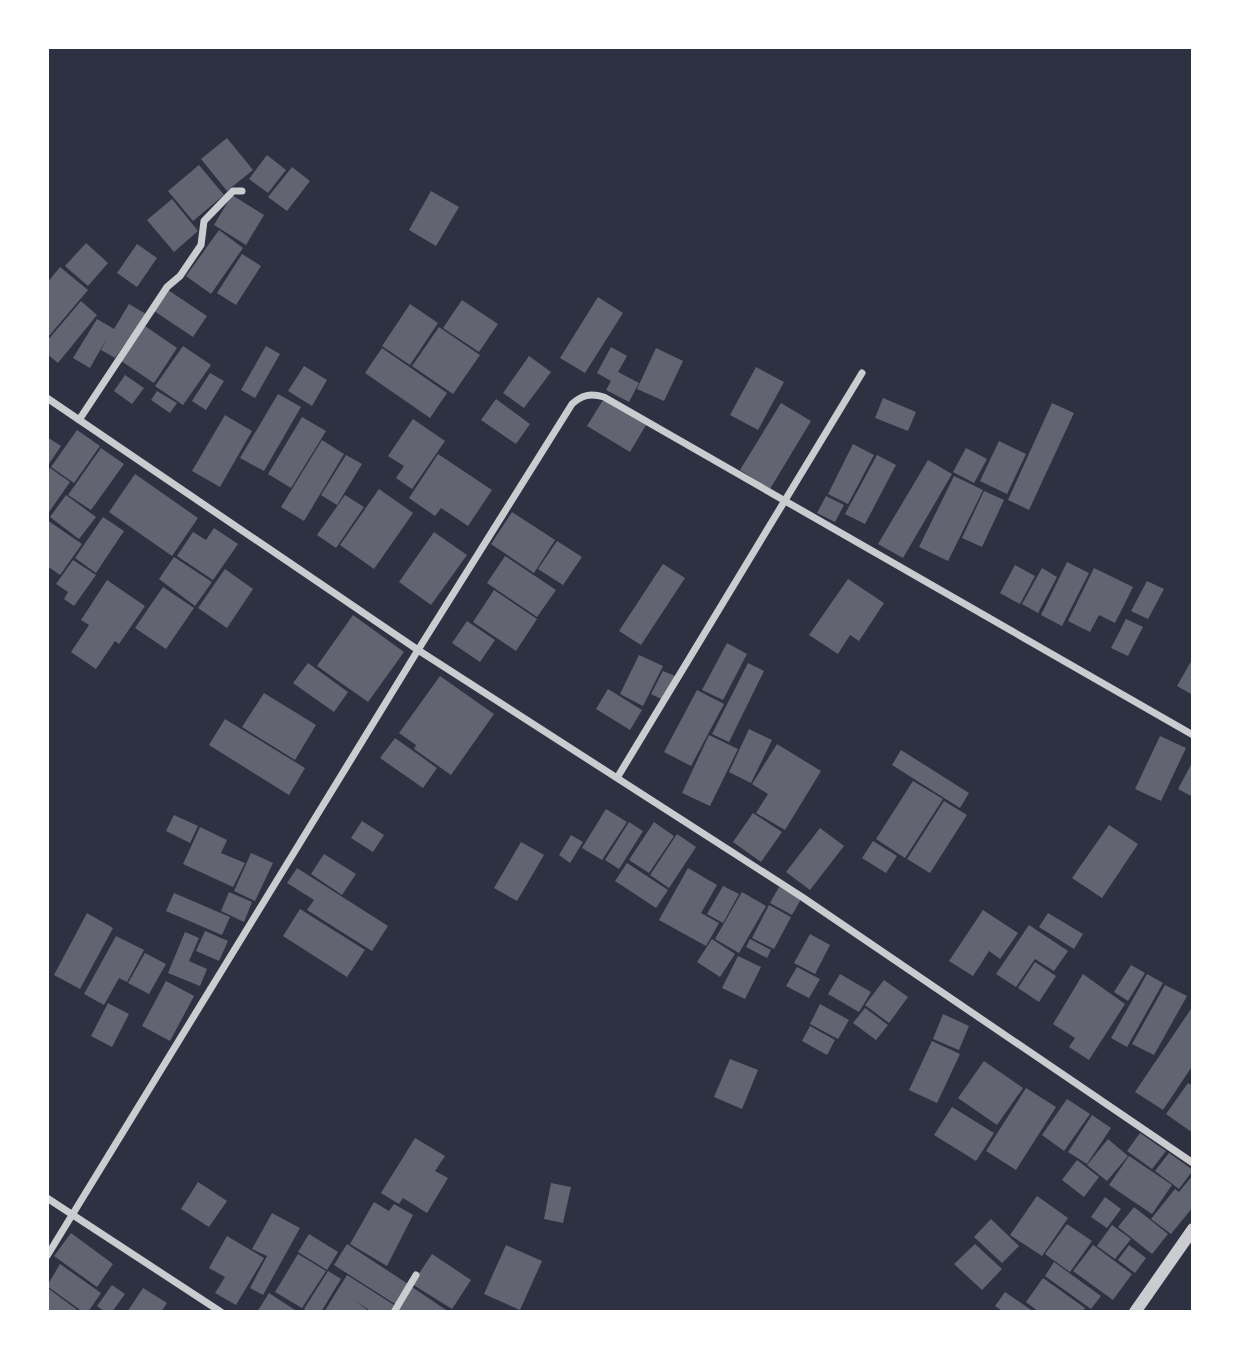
<svg xmlns="http://www.w3.org/2000/svg" width="1240" height="1359" font-family="'Asap Condensed',sans-serif">
  <rect width="100%" height="100%" fill="#2d3142"/>
  <path fill="#626471" d="M227,138L253,170L227,191L201,159Z
    M267,155L286,170L268,193L249,179Z
    M199,165L224,195L193,221L168,191Z
    M292,167L310,181L287,211L268,197Z
    M431,191L459,207L436,246L409,230Z
    M232,195L264,215L246,245L214,225Z
    M172,199L198,231L174,252L147,220Z
    M219,230L243,248L211,294L186,276Z
    M86,243L108,263L88,286L65,266Z
    M137,244L157,258L137,287L117,273Z
    M242,254L261,266L236,305L217,293Z
    M60,267L88,290L49,336L47,283Z
    M168,290L207,316L193,337L154,311Z
    M598,297L623,313L585,373L560,358Z
    M462,300L498,324L479,352L443,328Z
    M81,301L97,315L58,363L47,354V341Z
    M129,304L146,314L115,358L101,350L107,338L90,368L73,358L97,319L114,329Z
    M410,304L438,323L410,365L382,346Z
    M145,326L177,348L154,383L121,361Z
    M439,327L480,355L453,394L412,366Z
    M183,346L211,365L183,405L155,386Z
    M266,346L280,354L255,398L241,390Z
    M611,347L627,356L618,372L639,383L629,402L606,390L611,381L597,373Z
    M382,348L447,393L430,418L365,373Z
    M656,348L683,361L664,401L637,389Z
    M529,356L551,372L524,408L503,393Z
    M304,366L327,380L312,406L288,391Z
    M756,367L784,382L758,430L730,415Z
    M210,373L224,381L206,410L192,401Z
    M125,375L144,388L132,404L114,391Z
    M157,391L177,403L170,413L151,400Z
    M278,394L301,407L264,471L240,458Z
    M883,398L916,412L908,431L875,418Z
    M496,399L530,424L516,444L481,420Z
    M603,400L646,425L630,452L587,426Z
    M781,403L811,421L770,489L740,470Z
    M1052,403L1074,413L1029,510L1008,500Z
    M225,415L252,431L220,487L192,471Z
    M302,417L326,431L291,488L268,474Z
    M413,419L445,441L412,489L396,478L404,466L388,456Z
    M77,430L100,446L74,483L51,467Z
    M47,437L61,446L47,467Z
    M322,440L344,454L304,521L281,507Z
    M999,441L1026,454L1007,494L980,481Z
    M853,444L874,455L848,504L828,494Z
    M101,448L124,464L91,510L68,495Z
    M966,448L987,459L974,483L953,472Z
    M438,454L492,490L468,526L441,508L435,516L409,498Z
    M346,455L362,464L337,505L321,495Z
    M877,455L896,465L865,524L845,514Z
    M928,460L952,474L903,558L878,544Z
    M50,468L70,482L47,515V472Z
    M135,474L198,518L172,556L109,512Z
    M954,476L983,490L948,561L919,547Z
    M379,489L413,513L374,569L340,545Z
    M984,491L1004,500L982,547L962,538Z
    M66,495L96,517L79,539L50,517Z
    M345,495L364,507L336,548L317,535Z
    M826,496L844,505L835,522L817,513Z
    M512,512L555,540L534,573L491,544Z
    M103,517L124,531L96,573L75,558Z
    M47,520L82,544L60,575L47,566Z
    M214,528L238,544L213,580L177,556L193,532L206,540Z
    M434,532L467,555L431,605L399,582Z
    M557,541L582,557L563,585L538,569Z
    M505,556L556,590L537,617L487,583Z
    M174,557L212,582L195,606L159,579Z
    M73,560L96,575L74,606L64,599L68,592L56,584Z
    M1067,562L1089,573L1062,626L1041,615Z
    M663,564L685,578L641,645L619,631Z
    M1015,565L1035,576L1020,604L1000,593Z
    M1042,568L1057,577L1038,613L1022,604Z
    M1094,568L1133,587L1115,623L1099,615L1090,632L1068,621Z
    M225,569L253,589L227,628L198,608Z
    M848,579L884,603L859,641L850,635L838,654L809,635Z
    M107,580L145,606L119,644L115,641L96,669L71,652L89,625L81,620Z
    M1147,581L1164,589L1148,619L1131,611Z
    M163,587L194,608L166,649L135,628Z
    M494,590L537,619L516,651L473,622Z
    M353,615L404,652L368,702L317,666Z
    M1126,619L1143,627L1128,656L1111,648Z
    M467,621L495,640L480,662L452,643Z
    M727,643L747,654L723,700L702,690Z
    M639,655L663,666L643,706L620,694Z
    M1193,658V695L1177,686Z
    M308,663L348,692L334,712L293,683Z
    M748,663L764,671L729,742L712,734Z
    M663,671L675,676L663,700L651,694Z
    M440,676L494,714L451,775L414,749L416,745L399,733Z
    M608,689L642,710L630,730L596,709Z
    M697,690L724,704L691,766L664,752Z
    M264,693L316,725L295,760L242,727Z
    M225,719L305,768L289,795L209,745Z
    M749,729L772,740L751,783L729,772Z
    M709,735L738,749L710,806L682,793Z
    M1160,736L1186,748L1161,801L1135,789Z
    M395,738L437,768L423,788L380,758Z
    M777,744L821,771L785,830L756,813L768,794L752,784Z
    M901,750L969,793L960,808L892,765Z
    M1193,761V797L1178,789Z
    M913,781L943,799L905,858L876,839Z
    M944,801L967,815L930,873L907,859Z
    M606,809L627,822L602,860L582,848Z
    M753,813L782,832L761,862L733,842Z
    M174,815L198,826L190,843L166,831Z
    M362,821L384,835L373,852L351,838Z
    M629,822L643,831L619,869L605,860Z
    M654,822L674,836L649,873L629,860Z
    M1109,825L1138,844L1102,898L1072,878Z
    M200,827L227,840L221,853L245,863L233,887L183,864Z
    M820,828L844,846L810,890L786,872Z
    M677,834L696,847L669,888L650,875Z
    M571,835L583,842L570,863L559,855Z
    M873,841L897,856L886,873L862,858Z
    M521,842L544,855L517,901L494,888Z
    M251,853L273,863L255,901L234,891Z
    M324,854L356,874L342,895L311,874Z
    M627,863L668,890L656,908L615,881Z
    M297,868L388,926L372,951L307,910L314,900L287,883Z
    M688,868L717,885L701,913L719,923L706,946L659,920Z
    M723,886L739,894L723,923L707,914Z
    M779,887L801,899L792,915L770,903Z
    M229,892L252,902L244,922L221,911Z
    M742,892L766,906L739,953L715,939Z
    M174,893L230,917L222,935L166,911Z
    M769,905L791,917L774,949L752,938Z
    M300,909L365,950L347,977L283,936Z
    M983,910L1018,933L1000,959L989,951L973,976L949,961Z
    M87,913L113,928L80,989L54,975Z
    M1048,913L1083,934L1074,949L1039,927Z
    M1029,925L1068,951L1054,971L1035,959L1016,987L996,974Z
    M205,931L228,941L219,961L196,951Z
    M185,932L199,938L189,961L207,969L200,986L168,973Z
    M810,934L830,945L815,974L794,963Z
    M116,936L144,950L127,982L119,978L104,1005L84,994Z
    M712,939L735,954L720,977L697,962Z
    M750,939L771,950L767,958L746,947Z
    M145,953L166,964L149,994L128,983Z
    M738,956L761,967L745,999L722,988Z
    M1035,962L1056,976L1039,1002L1018,988Z
    M1131,965L1145,973L1128,1001L1114,992Z
    M797,967L820,979L809,998L786,986Z
    M840,974L871,992L859,1012L828,994Z
    M1083,974L1125,1004L1089,1060L1069,1047L1075,1038L1053,1024Z
    M1147,974L1163,983L1127,1047L1111,1038Z
    M884,980L908,997L889,1023L865,1005Z
    M166,981L194,996L170,1041L142,1026Z
    M1165,985L1187,996L1154,1055L1132,1044Z
    M108,1003L129,1014L112,1047L91,1036Z
    M820,1004L849,1020L838,1039L810,1024Z
    M1193,1006V1065L1163,1110L1135,1092Z
    M865,1008L888,1025L876,1040L853,1023Z
    M943,1014L969,1026L959,1050L933,1039Z
    M810,1026L835,1040L827,1055L802,1041Z
    M932,1041L960,1054L937,1103L909,1090Z
    M730,1059L758,1070L742,1109L714,1097Z
    M984,1061L1023,1088L997,1125L958,1098Z
    M1188,1083L1193,1086V1133L1166,1114Z
    M1026,1088L1056,1107L1016,1170L986,1151Z
    M1067,1099L1090,1114L1064,1151L1042,1135Z
    M952,1107L994,1133L976,1161L934,1135Z
    M1092,1115L1111,1128L1087,1164L1068,1152Z
    M1140,1133L1166,1151L1152,1169L1127,1151Z
    M415,1138L445,1156L435,1171L448,1178L427,1213L403,1198L399,1204L381,1193Z
    M1108,1139L1128,1156L1107,1181L1087,1165Z
    M1169,1153L1193,1170L1179,1189L1155,1171Z
    M1129,1156L1172,1185L1152,1214L1109,1185Z
    M1077,1160L1099,1177L1084,1197L1062,1180Z
    M1193,1175V1207L1171,1234L1151,1219L1175,1189L1179,1192Z
    M198,1182L227,1201L209,1227L181,1209Z
    M551,1183L571,1187L563,1223L544,1219Z
    M1037,1196L1068,1218L1042,1256L1010,1235Z
    M1105,1197L1121,1209L1107,1228L1091,1217Z
    M374,1202L389,1211L394,1204L413,1215L387,1266L350,1244Z
    M1134,1207L1168,1234L1152,1254L1118,1227Z
    M272,1213L300,1228L263,1295L250,1288L267,1256L252,1249Z
    M991,1219L1019,1246L1002,1263L974,1237Z
    M1067,1224L1092,1241L1070,1272L1045,1254Z
    M1112,1225L1131,1239L1115,1259L1097,1246Z
    M71,1233L113,1264L97,1287L54,1256Z
    M309,1234L338,1252L327,1270L298,1252Z
    M227,1236L264,1258L236,1305L215,1293L225,1277L209,1268Z
    M347,1244L408,1284L395,1304L334,1265Z
    M975,1244L1002,1269L982,1290L954,1264Z
    M506,1245L542,1261L520,1310L484,1294Z
    M1093,1245L1132,1274L1113,1300L1073,1271Z
    M1129,1245L1146,1258L1135,1273L1118,1260Z
    M298,1254L326,1271L302,1308L275,1292Z
    M432,1254L471,1280L452,1309L412,1284Z
    M1054,1262L1101,1296L1091,1309L1045,1276Z
    M60,1264L101,1293L88,1312H83L47,1286Z
    M328,1271L341,1279L321,1312H308L304,1309Z
    M347,1275L394,1305L390,1312H372L354,1300L370,1312H324Z
    M1043,1278L1085,1308L1083,1312H1039L1026,1302Z
    M112,1285L125,1294L112,1312H105L97,1306Z
    M412,1287L449,1312H395Z
    M143,1288L167,1303L161,1312H127Z
    M49,1289L80,1312H47Z
    M1005,1292L1034,1312H1004L995,1306Z
    M269,1293L298,1312H257Z"/>
  <g fill="none" stroke-linecap="round" stroke-linejoin="round">
    <path stroke="#caccd0" stroke-width="7" d="M47,398L418,650L802,897L1193,1163
      M79,420L167,287L180,276L201,245L204,221L233,191H242
      M617,778L862,373
      M47,1198L221,1312
      M47,1256L418,650L572,404C582,395 590,393 604,397L1193,735
      M394,1312L416,1275"/>
    <path stroke="#caccd0" stroke-width="12" d="M1135,1312L1193,1229"/>
  </g>
  <rect width="1240" height="1359" fill="none" stroke="#ffffff" stroke-width="98"/>
</svg>
